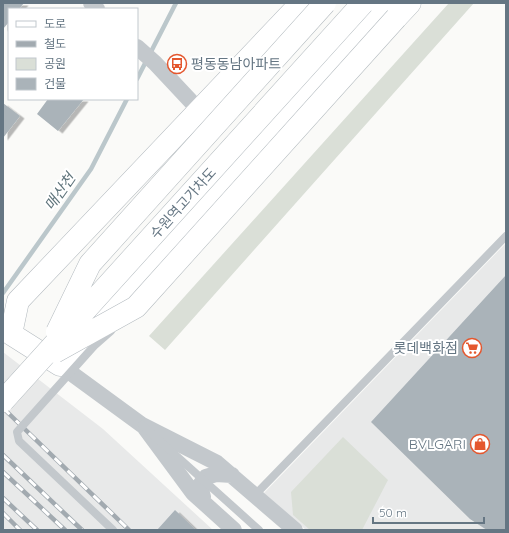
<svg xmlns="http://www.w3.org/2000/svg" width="509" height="533" font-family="Quicksand,'Noto Sans KR',sans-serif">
  <defs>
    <filter id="shadow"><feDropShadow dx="4.5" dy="2.5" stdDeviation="0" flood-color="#0004"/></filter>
  </defs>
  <rect width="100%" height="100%" fill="#fafaf8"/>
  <path fill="#e8e9e9" d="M506,243V530H306L264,493Z
    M3,352L103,429L213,530H3Z"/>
  <path fill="#dadfd7" d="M449,3H474L165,350L149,336Z
    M343,437L388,480L362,530H310L293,515L291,492Z"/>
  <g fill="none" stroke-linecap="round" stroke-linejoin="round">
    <path stroke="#bbc7cb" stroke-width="4.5" d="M137,79L176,3
      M3,293L91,169L127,99"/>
  </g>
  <path fill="#aab3b9" filter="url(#shadow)" d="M3,3H24L19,9H9V22L3,29Z
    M48,99H84L58,131L37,114Z
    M3,103L20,116L3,138Z
    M506,275V530H487L470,519L371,422Z
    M175,510L196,530H157Z"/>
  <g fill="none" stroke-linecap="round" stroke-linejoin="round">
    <defs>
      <path id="secondary" d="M301,3L18,301L11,334L60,365L379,8L386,3
        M396,18L410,3"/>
    </defs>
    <use href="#secondary" stroke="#b3babf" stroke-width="23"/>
    <path stroke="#c3c8cc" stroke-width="8" d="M255,495L506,236"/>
    <path stroke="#c3c8cc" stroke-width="16" d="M91,3L97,9
      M137,47L155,63L199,110
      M60,365L142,425L217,463L295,530
      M145,428L193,493L234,530
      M203,497L200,485L206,477L216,474L232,475"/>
    <use href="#secondary" stroke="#fff" stroke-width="22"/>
    <defs>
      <path id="rail" d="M3,408L129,530
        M3,455L82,530
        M3,472L65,530
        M3,498L37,530
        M3,513L20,530"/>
    </defs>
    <use href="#rail" stroke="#a2aab0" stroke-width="4.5"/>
    <use href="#rail" stroke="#fff" stroke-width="3" stroke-dasharray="9" stroke-linecap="butt"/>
    <defs>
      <path id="secondary-bridge" d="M57,332L90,264L325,3
        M55,352L136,307L396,18
        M3,401L363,3"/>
    </defs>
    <use href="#secondary-bridge" stroke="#b3babf" stroke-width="23" stroke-linecap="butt"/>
    <path stroke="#c3c8cc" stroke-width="8" d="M111,331L94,346L17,432L19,441L113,530
      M142,425L259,530"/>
    <use href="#secondary-bridge" stroke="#fff" stroke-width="22"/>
  </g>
  <defs>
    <symbol id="bus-ring" viewBox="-11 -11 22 22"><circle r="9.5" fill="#fff" stroke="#e4572e" stroke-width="1.5"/><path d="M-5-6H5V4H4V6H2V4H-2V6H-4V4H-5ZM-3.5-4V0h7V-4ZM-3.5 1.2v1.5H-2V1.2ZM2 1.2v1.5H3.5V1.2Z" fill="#e4572e"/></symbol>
    <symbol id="supermarket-ring" viewBox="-11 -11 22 22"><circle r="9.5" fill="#fff" stroke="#e4572e" stroke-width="1.5"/><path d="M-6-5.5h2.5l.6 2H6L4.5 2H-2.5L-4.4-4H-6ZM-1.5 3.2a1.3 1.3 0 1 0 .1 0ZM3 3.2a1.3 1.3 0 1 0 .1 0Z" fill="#e4572e"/></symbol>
    <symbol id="shop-ring" viewBox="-11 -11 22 22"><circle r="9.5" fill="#fff" stroke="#e4572e" stroke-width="1.5"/><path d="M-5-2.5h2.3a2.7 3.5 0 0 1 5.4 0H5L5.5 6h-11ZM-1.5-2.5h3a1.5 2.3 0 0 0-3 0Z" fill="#e4572e"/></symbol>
  </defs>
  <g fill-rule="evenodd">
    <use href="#bus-ring" x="166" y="53" width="22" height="22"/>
    <use href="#supermarket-ring" x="461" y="337" width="22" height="22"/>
    <use href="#shop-ring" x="469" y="433" width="22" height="22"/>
  </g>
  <g text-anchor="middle" stroke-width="4" stroke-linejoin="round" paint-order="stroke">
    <g font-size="14" fill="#657683" stroke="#fff" text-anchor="end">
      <text x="191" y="69" text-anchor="start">평동동남아파트</text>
      <text x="458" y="353">롯데백화점</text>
      <text x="466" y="449">BVLGARI</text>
    </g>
    <g font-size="14" fill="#657683" stroke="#fff">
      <text transform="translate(183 203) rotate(-48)" y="5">수원역고가차도</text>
    </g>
    <g font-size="15" font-style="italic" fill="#60757c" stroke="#fff">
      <text transform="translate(60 192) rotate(-55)" y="5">매산천</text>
    </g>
  </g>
  <rect width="509" height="533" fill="none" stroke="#657683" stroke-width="8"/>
  <rect x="8" y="8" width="130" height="92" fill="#ffffff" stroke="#c1c8cd"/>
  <rect x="16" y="21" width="20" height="6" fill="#ffffff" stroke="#c1c8cd"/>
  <text x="44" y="28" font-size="12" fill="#657683">도로</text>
  <rect x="16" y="41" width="20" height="6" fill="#a2aab0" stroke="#c1c8cd"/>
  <text x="44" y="48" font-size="12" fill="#657683">철도</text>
  <rect x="16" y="58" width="20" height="12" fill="#dadfd7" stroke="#c1c8cd"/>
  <text x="44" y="68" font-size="12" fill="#657683">공원</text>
  <rect x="16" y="78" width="20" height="12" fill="#aab3b9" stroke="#c1c8cd"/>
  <text x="44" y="88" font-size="12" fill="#657683">건물</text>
  <path d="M373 517v6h111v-6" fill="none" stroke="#657683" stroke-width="2"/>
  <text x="379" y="517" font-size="12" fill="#657683" stroke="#ffffff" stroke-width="3" paint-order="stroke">50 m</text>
</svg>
